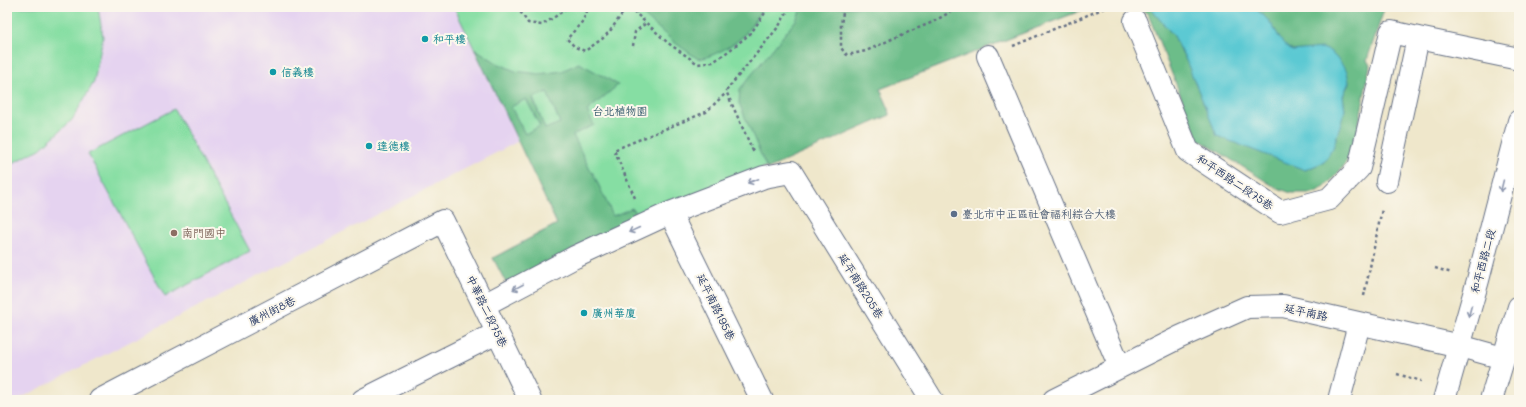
<svg xmlns="http://www.w3.org/2000/svg" width="1526" height="407" font-family="Mali,'LXGW WenKai TC',sans-serif">
  <rect width="100%" height="100%" fill="#fbf7ec"/>
  <filter id="ink" filterUnits="userSpaceOnUse"><feTurbulence type="fractalNoise" baseFrequency=".025" numOctaves="2"/><feDisplacementMap in="SourceGraphic" scale="8" xChannelSelector="R" yChannelSelector="G"/><feConvolveMatrix kernelMatrix="1 2 1 2 8 2 1 2 1" color-interpolation-filters="sRGB"/></filter>
  <filter id="wash" filterUnits="userSpaceOnUse"><feTurbulence type="fractalNoise" baseFrequency=".012" numOctaves="4" result="noise"/><feDisplacementMap in="SourceGraphic" scale="16" xChannelSelector="R" yChannelSelector="G"/><feGaussianBlur stdDeviation="0.9" result="paint"/><feColorMatrix in="noise" values="0 0 0 0 0 0 0 0 0 0 0 0 0 0 0 0 0 1.4 0 .05"/><feComposite in="paint" operator="in"/></filter>
  <g filter="url(#wash)">
    <rect width="100%" height="100%" fill="#efe7cb"/>
    <path fill="#e5d3f0" d="M7,7H454L519,141L17,400H7Z"/>
    <path fill="#86dea3" stroke="#508680" d="M7,7H98L103,37L94,82L72,120L40,149L7,166Z
      M454,7H1090L880,89L889,109L890,115L585,242L493,258L557,224L519,141Z
      M174,109L250,251L165,297L88,154Z"/>
    <path fill="#6cbd89" stroke="#447674" fill-rule="evenodd" d="M642,7H763C757,17 751,27 744,35C735,45 710,58 698,59L674,42L640,12Z
      M802,7H1090L880,89L889,109L890,115L767,169L739,103L740,89L796,20Z
      M1138,7H1149L1174,36L1185,58L1305,170L1324,162L1345,110L1343,96L1349,82L1301,51C1281,52 1281,38 1272,25C1266,18 1260,12 1253,7H1385L1367,60L1370,65L1357,134L1352,151L1343,167L1325,187L1313,193H1291L1275,187L1198,139L1148,14Z
      M474,48L497,63L515,71L539,74L562,71L579,63L605,77L618,85L587,111L594,125L573,135L590,170L593,173L613,216L632,208L638,217L506,283L493,258L557,224ZM547,92L560,123L545,129L533,98ZM526,99L540,126L525,134L511,107Z"/>
    <path fill="#5cc9d3" stroke="#3c7c98" d="M1149,7H1253C1260,12 1267,18 1272,25C1280,37 1279,41 1292,51L1322,48L1330,51L1340,62L1347,72L1349,82L1343,96L1345,110L1333,148L1324,162L1305,170L1217,136L1185,58L1174,36Z"/>
  </g>
  <g filter="url(#ink)">
    <g fill="none" stroke-linecap="round" stroke-linejoin="round">
      <defs>
        <path id="minor" d="M1135,21L1188,151L1280,212L1329,199L1359,168L1391,32L1418,38
          M988,56L1120,367
          M1387,181L1418,38L1519,59
          M670,213L762,400
          M484,305L575,257L670,213L764,177L791,172L932,400
          M100,400L443,221L530,400
          M363,400L497,333
          M1054,400L1180,337L1247,307L1283,306L1460,346L1503,358
          M1339,400L1359,324"/>
        <path id="major" d="M1444,400L1478,280L1519,121
          M1491,400L1519,307"/>
      </defs>
      <use href="#minor" stroke="#656f84" stroke-width="24"/>
      <use href="#major" stroke="#656f84" stroke-width="24"/>
      <path stroke="#656f84" stroke-width="2.5" stroke-dasharray="3 3" stroke-linecap="butt" d="M517,7L528,23L542,25L556,16L568,7
        M581,7L587,12L582,22L567,39L575,47L585,51L602,39L610,31L627,7
        M629,7L668,43L698,64L713,62L730,50L751,33L769,7
        M844,7L841,24V48L847,55L866,51L894,38L933,22L950,12L955,7
        M636,13L638,7
        M633,46L635,32L646,23
        M1013,46L1107,7
        M753,151L726,91L779,26L790,7
        M635,198L614,150L706,112L726,93
        M1435,268L1452,273
        M1364,296L1382,209
        M1397,374L1421,381"/>
      <use href="#minor" stroke="#fff" stroke-width="22"/>
      <use href="#major" stroke="#fff" stroke-width="22"/>
    </g>
    <defs><path id="oneway-shaft" d="M-6 0H5M1.5-3L5.5 0L1.5 3" fill="none" stroke-width="1.6" stroke-linecap="round" stroke-linejoin="round"/></defs>
    <g stroke="#8d97ae">
      <use href="#oneway-shaft" transform="translate(753 181) rotate(159)"/>
      <use href="#oneway-shaft" transform="translate(1502 186) rotate(104)"/>
      <use href="#oneway-shaft" transform="translate(634 230) rotate(155)"/>
      <use href="#oneway-shaft" transform="translate(518 287) rotate(152)"/>
      <use href="#oneway-shaft" transform="translate(1470 311) rotate(105)"/>
    </g>
  </g>
  <g fill="#0f9aa8" stroke="#fbf7ec" stroke-width="1.5">
    <circle cx="425" cy="39" r="4"/>
    <circle cx="273" cy="72" r="4"/>
    <circle cx="369" cy="146" r="4"/>
    <circle cx="584" cy="313" r="4"/>
  </g>
  <circle fill="#5c6f8a" stroke="#fbf7ec" stroke-width="1.5" cx="954" cy="214" r="4"/>
  <circle fill="#8d6e63" stroke="#fbf7ec" stroke-width="1.5" cx="174" cy="233" r="4"/>
  <g text-anchor="middle" stroke-width="4" stroke-linejoin="round" paint-order="stroke">
    <g font-size="11" fill="#0d838f" stroke="#fbf7ec" text-anchor="start">
      <text x="433" y="43">和平樓</text>
      <text x="281" y="76">信義樓</text>
      <text x="377" y="150">達德樓</text>
      <text x="592" y="317">廣州華廈</text>
    </g>
    <g font-size="11" fill="#365b6f" stroke="#fbf7ec">
      <text x="620" y="115">台北植物園</text>
    </g>
    <g font-size="11" fill="#1b2f5e" stroke="#fbf7ec">
      <text transform="translate(1235 182) rotate(34)" y="4">和平西路二段75巷</text>
      <text transform="translate(1483 261) rotate(-75)" y="4">和平西路二段</text>
      <text transform="translate(861 286) rotate(58)" y="4">延平南路205巷</text>
      <text transform="translate(716 307) rotate(64)" y="4">延平南路195巷</text>
      <text transform="translate(272 311) rotate(-27)" y="4">廣州街8巷</text>
      <text transform="translate(487 311) rotate(64)" y="4">中華路二段75巷</text>
      <text transform="translate(1306 312) rotate(12)" y="4">延平南路</text>
    </g>
    <g font-size="11" fill="#4e5e75" stroke="#fbf7ec" text-anchor="start">
      <text x="962" y="218">臺北市中正區社會福利綜合大樓</text>
    </g>
    <g font-size="11" fill="#785e54" stroke="#fbf7ec" text-anchor="start">
      <text x="182" y="237">南門國中</text>
    </g>
  </g>
  <rect width="1526" height="407" fill="none" stroke="#fbf7ec" stroke-width="24"/>
</svg>
